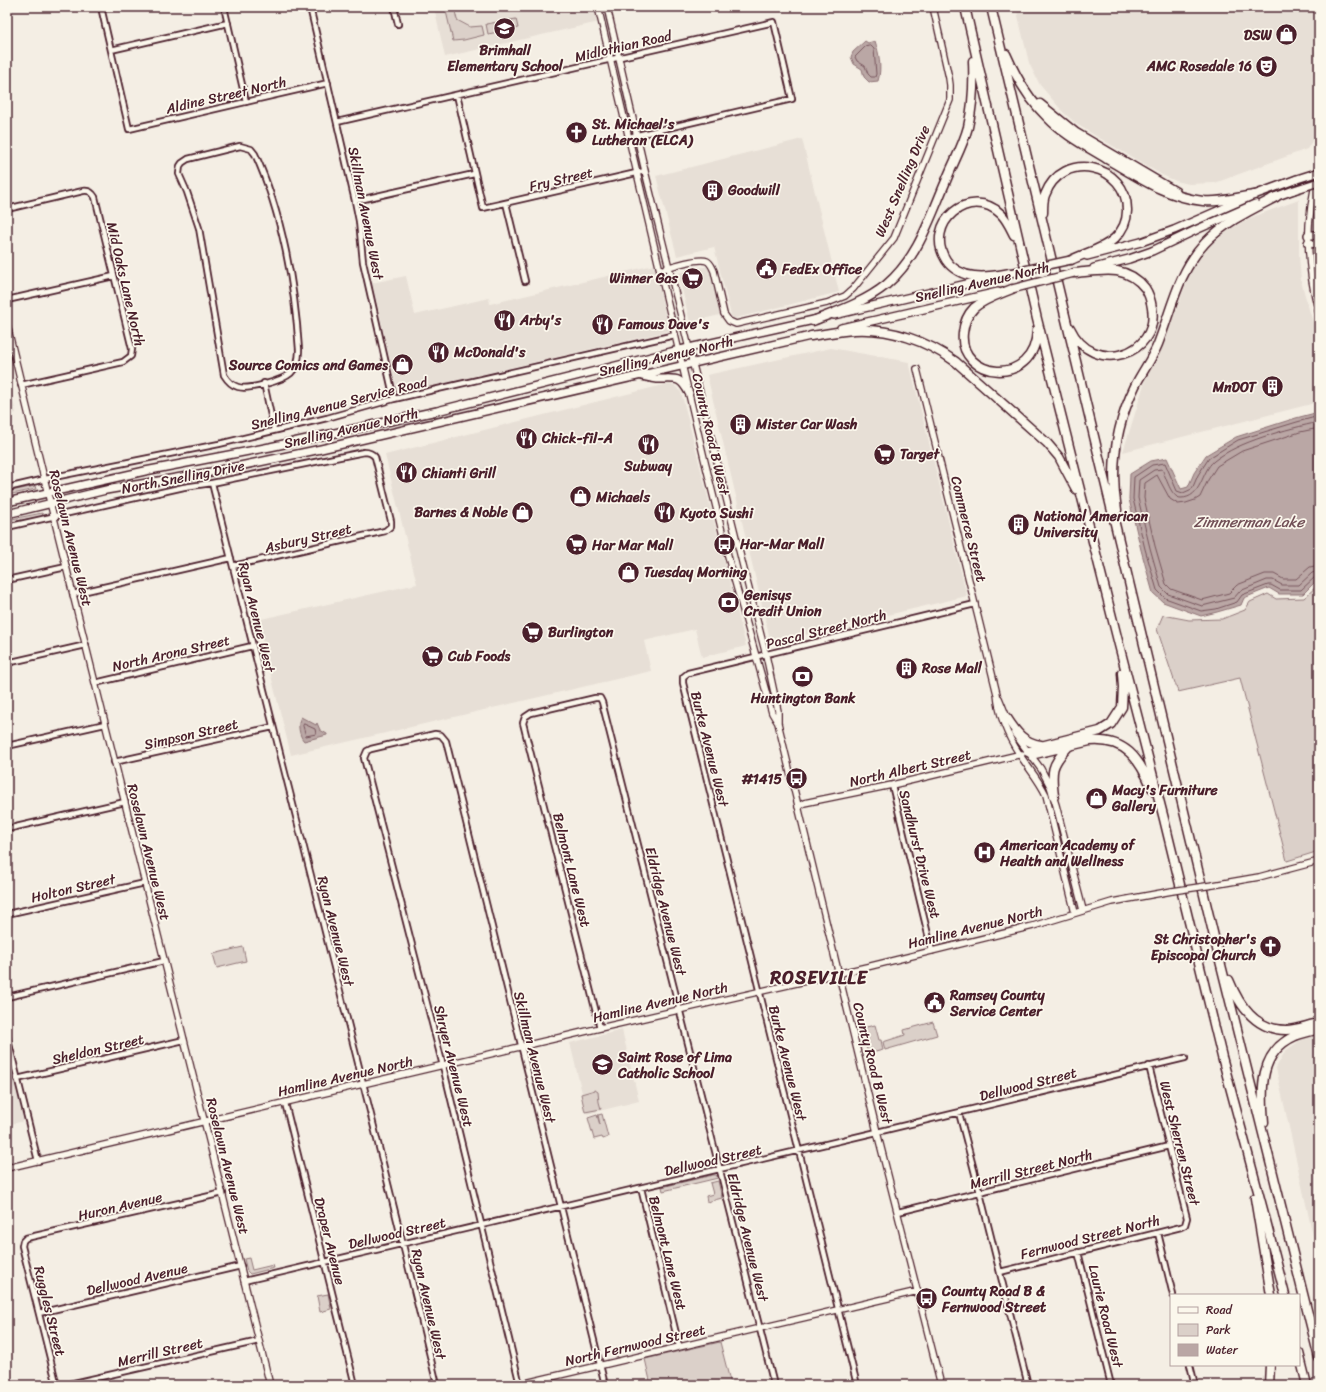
<svg xmlns="http://www.w3.org/2000/svg" width="1326" height="1392" font-family="Sriracha,sans-serif">
  <rect width="100%" height="100%" fill="#f4eee4"/>
  <filter id="ink" filterUnits="userSpaceOnUse"><feTurbulence type="fractalNoise" baseFrequency=".025" numOctaves="2"/><feDisplacementMap in="SourceGraphic" scale="8" xChannelSelector="R" yChannelSelector="G"/><feConvolveMatrix kernelMatrix="1 2 1 2 8 2 1 2 1" color-interpolation-filters="sRGB"/></filter>
  <g filter="url(#ink)">
    <path fill="#e7dfd6" d="M434,7H595L599,22L445,57Z
      M1016,7H1319V130L1307,149L1215,183L1189,184L1176,181L1162,175L1096,136L1078,125L1064,113L1040,85L1029,63Z
      M802,139L839,292L732,319L714,247L677,256L656,176Z
      M1299,200V254L1301,281L1310,313L1319,339V402L1123,452L1146,378L1163,346L1191,270L1210,246L1230,229L1255,216Z
      M654,265L669,331L398,394L372,283L406,276L415,315L489,298L490,304Z
      M708,266L720,315L690,322L678,273Z
      M831,348L909,362L967,596L771,643L707,375Z
      M7,375L16,413L7,415Z
      M667,384L674,385L681,392L746,646L702,657L695,629L644,641L651,671L291,755L257,620L417,584L385,455Z
      M622,1030L639,1101L587,1114L570,1043Z
      M1319,1034V1263L1276,1068L1285,1051L1304,1038Z
      M7,1051L24,1121L7,1125Z"/>
    <path fill="#dbd0c9" stroke="#92787a" d="M445,7H454L457,20L470,27L482,26L484,35L464,40L453,41Z
      M516,19L518,28L488,34L486,24Z
      M35,486L36,489L7,495V492Z
      M42,513L43,516L7,523V520Z
      M1319,584V851L1287,861L1240,678L1178,692L1157,629L1163,615L1189,620L1222,619L1245,610L1250,602L1268,594L1276,599L1304,598Z
      M243,947L246,961L217,968L213,954Z
      M933,1022L937,1035L885,1050L883,1042L905,1035L904,1030Z
      M875,1025L879,1040H881L883,1050L868,1054L862,1028Z
      M595,1090L598,1092L599,1102L601,1109L585,1112L581,1094Z
      M602,1114L608,1137L603,1139L602,1137L594,1139L588,1118L597,1115L600,1125L598,1115Z
      M713,1175H716L718,1178L663,1191L662,1187Z
      M718,1181L722,1198L707,1202L706,1196L713,1194L710,1183Z
      M249,1258L252,1270L273,1265L274,1268L250,1274L247,1271L244,1259Z
      M328,1294L331,1309L320,1312L317,1296Z
      M720,1342L731,1385H651L645,1359Z"/>
    <path fill="#baa7a5" stroke="#8d7174" d="M865,41L868,43L875,41C879,53 882,68 878,81L869,82L864,77L862,69L854,64L851,57L853,52Z
      M1319,412V578L1303,594H1279L1269,588L1244,598L1241,605L1217,612L1201,616L1163,602L1153,593L1141,550L1129,499L1130,474L1151,461L1167,458L1181,489L1188,487L1194,473L1206,455L1236,437L1296,418Z
      M301,717L316,725L317,723L320,730L327,734V735L304,741C299,736 297,723 301,717Z"/>
    <g fill="none" stroke-linecap="round" stroke-linejoin="round">
      <path stroke="#77555c" stroke-width="1" d="M871,46L874,49L876,74L875,77H871L868,74L865,66L857,61L855,57L865,47Z
        M1319,416L1297,422L1238,440L1209,458L1198,475L1192,489L1183,493L1177,491L1165,463L1152,465L1134,477L1133,499L1145,549L1157,590L1165,598L1201,611L1216,609L1237,602L1242,595L1268,585H1271L1280,590H1301L1315,577L1319,576
        M1319,422C1287,429 1239,441 1214,461C1201,471 1202,498 1181,498C1171,498 1166,477 1162,469L1154,470L1139,480L1138,498L1150,548L1161,587L1168,594L1202,606L1234,598L1240,591L1267,580H1273L1282,585H1299L1312,573L1319,571
        M1319,428L1300,432L1242,451L1217,466L1208,480L1200,497L1195,500L1186,503L1178,504L1170,499L1157,475L1145,483L1144,498L1155,546L1166,584L1171,589L1202,600L1229,593L1237,585L1265,574H1274L1283,579H1296L1310,567L1319,565
        M304,724L315,729L316,734L306,736L303,726Z"/>
      <defs>
        <path id="minor" d="M101,7L129,129L328,83
          M224,7L246,102
          M310,7L355,201L359,221L363,262L394,399
          M394,7L398,24
          M111,50L228,23
          M457,95L483,208L645,171
          M337,122L774,22L792,99L629,137
          M240,146L251,149L255,154C282,213 295,286 299,350C299,359 297,367 291,373C282,381 249,390 238,387C231,385 227,380 224,375L199,228L187,192L179,174L180,166L182,163L188,159Z
          M355,201L474,174
          M506,203L525,281
          M7,209L83,191C89,190 92,192 95,197L132,349L131,356L123,362L21,385
          M7,300L114,276
          M264,383L274,430
          M212,483C287,784 365,1083 437,1385
          M7,488L54,477L219,444L327,418L394,399L675,335
          M7,527L184,487L212,483L364,452C369,452 372,453 375,457L391,521V526L385,531L233,566
          M7,580L66,567
          M73,594L231,558
          M7,663L86,645
          M95,683L252,646
          M7,746L105,724
          M114,762L273,727
          M892,785L932,951
          M7,829L125,802
          M7,914L145,883
          M7,997L164,961
          M600,1028L523,723L525,717L531,713L595,698H600L602,702L774,1385
          M7,1036L38,1161
          M17,1079L184,1040
          M285,1103L355,1385
          M959,1113L980,1193L1028,1385
          M641,1188L679,1346
          M898,1212L1169,1146
          M1158,1233L1173,1295
          M1078,1252L1111,1385
          M1000,1272L1181,1227L1185,1225L1187,1218L1149,1066
          M244,1281L877,1132L1185,1058
          M39,1313L241,1266
          M1190,1365L1195,1385
          M59,1385L56,1382L22,1246L23,1241L26,1238L223,1193
          M65,1385L259,1341
          M520,1385L443,1066L364,758L367,751L371,749L435,734L441,735L446,741L605,1385
          M857,1385L683,683V677L688,673L975,604"/>
        <path id="tertiary" d="M598,7L704,458L730,564L772,713L778,723L877,1132L941,1385
          M607,7L645,171L744,570L766,655L778,711V723
          M1319,167C1305,222 1305,259 1319,314
          M660,270C669,267 699,257 707,261C711,263 712,267 714,271L724,314L729,321L736,324L827,303L845,296L853,289L894,238L950,100V85L949,78L933,7
          M7,325L43,474L270,1385
          M917,369L997,694C999,717 1008,737 1020,755C1029,769 1039,780 1046,795L1075,913
          M999,698L1008,720
          M1014,733L1041,769L1050,786L1056,805L1083,910
          M798,807L804,803L892,785L1022,754
          M1213,885L1259,877L1319,861
          M7,1168L600,1028L871,966L1033,926L1112,902L1172,891
          M517,1385L918,1291"/>
        <path id="primary" d="M834,315L988,279
          M841,328L998,292
          M642,376C648,377 653,379 659,379C676,379 680,376 689,393
          M7,502L145,471L270,447L437,411L671,352L818,319
          M7,514L106,490L211,472L321,449L815,335"/>
        <path id="trunk" d="M1272,198L1294,190
          M1308,235H1319
          M1308,243L1319,244
          M1087,256L1141,242L1174,230L1254,195L1297,179
          M1094,268L1129,259L1152,251L1198,229L1255,204"/>
        <path id="motorway" d="M965,7L1037,319L1118,641L1164,819L1222,1057L1266,1221L1285,1295
          M991,7L1217,949L1319,1358
          M1006,54C1016,77 1029,100 1047,117C1064,135 1086,146 1107,159C1138,177 1166,197 1203,201C1220,203 1238,197 1254,195
          M1040,104L1076,133L1176,192
          M1043,213C1043,207 1043,200 1045,195C1062,149 1128,164 1127,211C1127,221 1122,231 1115,238C1104,249 1085,253 1071,260
          M1010,273C999,275 986,278 974,276C963,275 952,269 946,260C923,224 970,184 1001,214C1007,220 1010,227 1014,235
          M1012,289C1000,294 984,299 974,308C967,315 964,323 963,333C958,379 1035,389 1037,330
          M813,321C838,311 865,302 886,285C918,258 930,218 946,181C953,163 963,146 968,127C973,105 974,83 973,61
          M1070,328C1093,377 1160,355 1152,308C1151,301 1149,294 1145,288C1138,279 1128,273 1117,271C1105,269 1087,272 1074,273
          M811,336C825,334 840,331 854,330C891,328 927,341 956,362L1047,443L1059,457L1076,489
          M1117,510C1110,468 1116,425 1135,386C1142,372 1152,359 1158,344C1172,308 1178,272 1205,243C1225,222 1251,210 1276,197
          M1007,718C1016,732 1024,743 1041,745
          M1028,752L1035,754L1090,741C1125,738 1139,758 1152,788
          M1028,752L1033,748L1100,731L1111,724L1122,707L1123,687L1122,673
          M1054,796C1051,771 1051,765 1068,747
          M1229,980C1239,1005 1255,1030 1286,1030C1297,1030 1308,1025 1319,1023
          M1264,1122C1261,1089 1259,1052 1295,1036C1303,1033 1311,1031 1319,1029
          M1255,1198L1271,1295
          M1299,1353L1307,1385
          M1269,1385L1270,1365"/>
      </defs>
      <use href="#minor" stroke="#4a1f2b" stroke-width="8"/>
      <use href="#tertiary" stroke="#4a1f2b" stroke-width="8"/>
      <use href="#primary" stroke="#4a1f2b" stroke-width="10"/>
      <use href="#trunk" stroke="#4a1f2b" stroke-width="10"/>
      <use href="#motorway" stroke="#4a1f2b" stroke-width="11"/>
      <use href="#minor" stroke="#fbf7ec" stroke-width="4.5"/>
      <use href="#tertiary" stroke="#fbf7ec" stroke-width="5.5"/>
      <use href="#primary" stroke="#fbf7ec" stroke-width="7"/>
      <use href="#trunk" stroke="#fbf7ec" stroke-width="7"/>
      <use href="#motorway" stroke="#fbf7ec" stroke-width="8"/>
      <defs>
        <path id="tertiary-bridge" d="M1172,891L1213,885"/>
        <path id="trunk-bridge" d="M1297,179L1319,172
          M1294,190L1319,182
          M1010,273L1071,260
          M1012,289L1074,273"/>
      </defs>
      <use href="#tertiary-bridge" stroke="#4a1f2b" stroke-width="8" stroke-linecap="butt"/>
      <use href="#trunk-bridge" stroke="#4a1f2b" stroke-width="10" stroke-linecap="butt"/>
      <use href="#tertiary-bridge" stroke="#fbf7ec" stroke-width="5.5"/>
      <use href="#trunk-bridge" stroke="#fbf7ec" stroke-width="7"/>
    </g>
  </g>
  <defs>
    <symbol id="school-disc" viewBox="-11 -11 22 22"><circle r="9.5" fill="#4a1f2b" stroke="#fbf7ec"/><path d="M0-5L7-2L0 1L-7-2ZM-4 1L0 2.5L4 1V4Q0 6-4 4Z" fill="#fff"/></symbol>
    <symbol id="shop-disc" viewBox="-11 -11 22 22"><circle r="9.5" fill="#4a1f2b" stroke="#fbf7ec"/><path d="M-5-2.5h2.3a2.7 3.5 0 0 1 5.4 0H5L5.5 6h-11ZM-1.5-2.5h3a1.5 2.3 0 0 0-3 0Z" fill="#fff"/></symbol>
    <symbol id="theatre-disc" viewBox="-11 -11 22 22"><circle r="9.5" fill="#4a1f2b" stroke="#fbf7ec"/><path d="M-5-5.5Q0-4 5-5.5V0Q5 5 0 6Q-5 5-5 0ZM-3.3-2.5H-1v1.5H-3.3ZM1-2.5H3.3v1.5H1ZM-2.8 1Q0 5.5 2.8 1Z" fill="#fff"/></symbol>
    <symbol id="church-disc" viewBox="-11 -11 22 22"><circle r="9.5" fill="#4a1f2b" stroke="#fbf7ec"/><path d="M-1.2-6h2.4v3.5h3.3v2.4h-3.3V6h-2.4V-.1h-3.3v-2.4h3.3Z" fill="#fff"/></symbol>
    <symbol id="building-disc" viewBox="-11 -11 22 22"><circle r="9.5" fill="#4a1f2b" stroke="#fbf7ec"/><path d="M-4-6H4V6H1V3H-1V6H-4ZM-2.5-4.3h1.7v1.8h-1.7ZM.8-4.3h1.7v1.8H.8ZM-2.5-1h1.7V.8h-1.7ZM.8-1h1.7V.8H.8Z" fill="#fff"/></symbol>
    <symbol id="civic-disc" viewBox="-11 -11 22 22"><circle r="9.5" fill="#4a1f2b" stroke="#fbf7ec"/><path d="M-.6-6.5H3V-4.5H.6V-3L4-1V1h2V6H-6V1h2V-1L-.6-3ZM-1.2 2.5V6h2.4V2.5Z" fill="#fff"/></symbol>
    <symbol id="supermarket-disc" viewBox="-11 -11 22 22"><circle r="9.5" fill="#4a1f2b" stroke="#fbf7ec"/><path d="M-6-5.5h2.5l.6 2H6L4.5 2H-2.5L-4.4-4H-6ZM-1.5 3.2a1.3 1.3 0 1 0 .1 0ZM3 3.2a1.3 1.3 0 1 0 .1 0Z" fill="#fff"/></symbol>
    <symbol id="restaurant-disc" viewBox="-11 -11 22 22"><circle r="9.5" fill="#4a1f2b" stroke="#fbf7ec"/><path d="M-5-6h1v4h1v-4h1v4h1v-4h1v5L-1.5 .5V6h-2V.5L-5-1ZM5-6V6H3V1.5H1.5Q1.5-4 5-6Z" fill="#fff"/></symbol>
    <symbol id="bus-disc" viewBox="-11 -11 22 22"><circle r="9.5" fill="#4a1f2b" stroke="#fbf7ec"/><path d="M-5-6H5V4H4V6H2V4H-2V6H-4V4H-5ZM-3.5-4V0h7V-4ZM-3.5 1.2v1.5H-2V1.2ZM2 1.2v1.5H3.5V1.2Z" fill="#fff"/></symbol>
    <symbol id="bank-disc" viewBox="-11 -11 22 22"><circle r="9.5" fill="#4a1f2b" stroke="#fbf7ec"/><path d="M-6-4H6V4H-6ZM0-2.3a2.3 2.3 0 1 0 0 4.6a2.3 2.3 0 1 0 0-4.6Z" fill="#fff"/></symbol>
    <symbol id="hospital-disc" viewBox="-11 -11 22 22"><circle r="9.5" fill="#4a1f2b" stroke="#fbf7ec"/><path d="M-5-5h3v3.5h4V-5h3V5h-3V1.5h-4V5h-3Z" fill="#fff"/></symbol>
  </defs>
  <g fill-rule="evenodd">
    <use href="#school-disc" x="492" y="16" width="25" height="25"/>
    <use href="#shop-disc" x="1274" y="22" width="25" height="25"/>
    <use href="#theatre-disc" x="1254" y="54" width="25" height="25"/>
    <use href="#church-disc" x="564" y="120" width="25" height="25"/>
    <use href="#building-disc" x="700" y="178" width="25" height="25"/>
    <use href="#civic-disc" x="754" y="256" width="25" height="25"/>
    <use href="#supermarket-disc" x="680" y="266" width="25" height="25"/>
    <use href="#restaurant-disc" x="492" y="308" width="25" height="25"/>
    <use href="#restaurant-disc" x="590" y="312" width="25" height="25"/>
    <use href="#restaurant-disc" x="426" y="340" width="25" height="25"/>
    <use href="#shop-disc" x="390" y="352" width="25" height="25"/>
    <use href="#building-disc" x="1260" y="374" width="25" height="25"/>
    <use href="#building-disc" x="728" y="412" width="25" height="25"/>
    <use href="#restaurant-disc" x="514" y="426" width="25" height="25"/>
    <use href="#restaurant-disc" x="636" y="432" width="25" height="25"/>
    <use href="#supermarket-disc" x="872" y="442" width="25" height="25"/>
    <use href="#restaurant-disc" x="394" y="460" width="25" height="25"/>
    <use href="#shop-disc" x="568" y="484" width="25" height="25"/>
    <use href="#shop-disc" x="510" y="500" width="25" height="25"/>
    <use href="#restaurant-disc" x="652" y="500" width="25" height="25"/>
    <use href="#building-disc" x="1006" y="512" width="25" height="25"/>
    <use href="#bus-disc" x="712" y="532" width="25" height="25"/>
    <use href="#supermarket-disc" x="564" y="532" width="25" height="25"/>
    <use href="#shop-disc" x="616" y="560" width="25" height="25"/>
    <use href="#bank-disc" x="716" y="590" width="25" height="25"/>
    <use href="#supermarket-disc" x="520" y="620" width="25" height="25"/>
    <use href="#supermarket-disc" x="420" y="644" width="25" height="25"/>
    <use href="#building-disc" x="894" y="656" width="25" height="25"/>
    <use href="#bank-disc" x="790" y="664" width="25" height="25"/>
    <use href="#bus-disc" x="784" y="766" width="25" height="25"/>
    <use href="#shop-disc" x="1084" y="786" width="25" height="25"/>
    <use href="#hospital-disc" x="972" y="840" width="25" height="25"/>
    <use href="#church-disc" x="1258" y="934" width="25" height="25"/>
    <use href="#civic-disc" x="922" y="990" width="25" height="25"/>
    <use href="#school-disc" x="590" y="1052" width="25" height="25"/>
    <use href="#bus-disc" x="914" y="1286" width="25" height="25"/>
  </g>
  <g text-anchor="middle" stroke-width="3.5" stroke-linejoin="round" paint-order="stroke">
    <g font-size="14" font-weight="bold" fill="#4a1f2b" stroke="#fbf7ec" text-anchor="start">
      <text x="1272" y="40" text-anchor="end">DSW</text>
      <text x="505" y="55" text-anchor="middle">Brimhall<tspan x="505" dy="16">Elementary School</tspan></text>
      <text x="1252" y="71" text-anchor="end">AMC Rosedale 16</text>
      <text x="592" y="129">St. Michael's<tspan x="592" dy="16">Lutheran (ELCA)</tspan></text>
      <text x="728" y="195">Goodwill</text>
      <text x="782" y="274">FedEx Office</text>
      <text x="678" y="283" text-anchor="end">Winner Gas</text>
      <text x="520" y="325">Arby's</text>
      <text x="618" y="329">Famous Dave's</text>
      <text x="454" y="357">McDonald's</text>
      <text x="388" y="370" text-anchor="end">Source Comics and Games</text>
      <text x="1256" y="392" text-anchor="end">MnDOT</text>
      <text x="756" y="429">Mister Car Wash</text>
      <text x="542" y="443">Chick-fil-A</text>
      <text x="900" y="459">Target</text>
      <text x="648" y="471" text-anchor="middle">Subway</text>
      <text x="422" y="478">Chianti Grill</text>
      <text x="596" y="502">Michaels</text>
      <text x="508" y="517" text-anchor="end">Barnes &amp; Noble</text>
      <text x="680" y="518">Kyoto Sushi</text>
      <text x="1034" y="521">National American<tspan x="1034" dy="16">University</tspan></text>
      <text x="740" y="549">Har-Mar Mall</text>
      <text x="592" y="550">Har Mar Mall</text>
      <text x="644" y="577">Tuesday Morning</text>
      <text x="744" y="600">Genisys<tspan x="744" dy="16">Credit Union</tspan></text>
      <text x="548" y="637">Burlington</text>
      <text x="448" y="661">Cub Foods</text>
      <text x="922" y="673">Rose Mall</text>
      <text x="803" y="703" text-anchor="middle">Huntington Bank</text>
      <text x="782" y="784" text-anchor="end">#1415</text>
      <text x="1112" y="795">Macy's Furniture<tspan x="1112" dy="16">Gallery</tspan></text>
      <text x="1000" y="850">American Academy of<tspan x="1000" dy="16">Health and Wellness</tspan></text>
      <text x="1256" y="944" text-anchor="end">St Christopher's<tspan x="1256" dy="16">Episcopal Church</tspan></text>
      <text x="950" y="1000">Ramsey County<tspan x="950" dy="16">Service Center</tspan></text>
      <text x="618" y="1062">Saint Rose of Lima<tspan x="618" dy="16">Catholic School</tspan></text>
      <text x="942" y="1296">County Road B &amp;<tspan x="942" dy="16">Fernwood Street</tspan></text>
    </g>
    <g font-size="14" fill="#4a1f2b" stroke="#fbf7ec">
      <text transform="translate(623 46) rotate(-13)" y="5">Midlothian Road</text>
      <text transform="translate(226 95) rotate(-13)" y="5">Aldine Street North</text>
      <text transform="translate(561 179) rotate(-13)" y="5">Fry Street</text>
      <text transform="translate(902 181) rotate(-67)" y="5">West Snelling Drive</text>
      <text transform="translate(366 213) rotate(79)" y="5">Skillman Avenue West</text>
      <text transform="translate(982 282) rotate(-13)" y="5">Snelling Avenue North</text>
      <text transform="translate(126 284) rotate(77)" y="5">Mid Oaks Lane North</text>
      <text transform="translate(666 356) rotate(-13)" y="5">Snelling Avenue North</text>
      <text transform="translate(339 403) rotate(-14)" y="5">Snelling Avenue Service Road</text>
      <text transform="translate(351 428) rotate(-13)" y="5">Snelling Avenue North</text>
      <text transform="translate(711 434) rotate(77)" y="5">County Road B West</text>
      <text transform="translate(183 477) rotate(-11)" y="5">North Snelling Drive</text>
      <text transform="translate(969 529) rotate(76)" y="5">Commerce Street</text>
      <text transform="translate(71 538) rotate(76)" y="5">Roselawn Avenue West</text>
      <text transform="translate(308 538) rotate(-13)" y="5">Asbury Street</text>
      <text transform="translate(257 617) rotate(76)" y="5">Ryan Avenue West</text>
      <text transform="translate(826 629) rotate(-14)" y="5">Pascal Street North</text>
      <text transform="translate(171 653) rotate(-13)" y="5">North Arona Street</text>
      <text transform="translate(191 734) rotate(-13)" y="5">Simpson Street</text>
      <text transform="translate(710 749) rotate(76)" y="5">Burke Avenue West</text>
      <text transform="translate(910 768) rotate(-13)" y="5">North Albert Street</text>
      <text transform="translate(149 852) rotate(76)" y="5">Roselawn Avenue West</text>
      <text transform="translate(920 854) rotate(76)" y="5">Sandhurst Drive West</text>
      <text transform="translate(572 870) rotate(76)" y="5">Belmont Lane West</text>
      <text transform="translate(73 888) rotate(-13)" y="5">Holton Street</text>
      <text transform="translate(666 911) rotate(76)" y="5">Eldridge Avenue West</text>
      <text transform="translate(975 927) rotate(-14)" y="5">Hamline Avenue North</text>
      <text transform="translate(336 931) rotate(76)" y="5">Ryan Avenue West</text>
      <text transform="translate(660 1002) rotate(-13)" y="5">Hamline Avenue North</text>
      <text transform="translate(98 1049) rotate(-13)" y="5">Sheldon Street</text>
      <text transform="translate(535 1057) rotate(76)" y="5">Skillman Avenue West</text>
      <text transform="translate(788 1063) rotate(76)" y="5">Burke Avenue West</text>
      <text transform="translate(873 1063) rotate(76)" y="5">County Road B West</text>
      <text transform="translate(454 1066) rotate(76)" y="5">Shryer Avenue West</text>
      <text transform="translate(345 1076) rotate(-13)" y="5">Hamline Avenue North</text>
      <text transform="translate(1028 1084) rotate(-14)" y="5">Dellwood Street</text>
      <text transform="translate(1180 1143) rotate(76)" y="5">West Sherren Street</text>
      <text transform="translate(713 1160) rotate(-13)" y="5">Dellwood Street</text>
      <text transform="translate(228 1166) rotate(76)" y="5">Roselawn Avenue West</text>
      <text transform="translate(1031 1169) rotate(-14)" y="5">Merrill Street North</text>
      <text transform="translate(120 1206) rotate(-13)" y="5">Huron Avenue</text>
      <text transform="translate(397 1233) rotate(-13)" y="5">Dellwood Street</text>
      <text transform="translate(748 1237) rotate(76)" y="5">Eldridge Avenue West</text>
      <text transform="translate(1090 1237) rotate(-14)" y="5">Fernwood Street North</text>
      <text transform="translate(330 1241) rotate(76)" y="5">Draper Avenue</text>
      <text transform="translate(668 1253) rotate(76)" y="5">Belmont Lane West</text>
      <text transform="translate(137 1279) rotate(-13)" y="5">Dellwood Avenue</text>
      <text transform="translate(429 1304) rotate(77)" y="5">Ryan Avenue West</text>
      <text transform="translate(50 1311) rotate(76)" y="5">Ruggles Street</text>
      <text transform="translate(1106 1316) rotate(76)" y="5">Laurie Road West</text>
      <text transform="translate(635 1345) rotate(-13)" y="5">North Fernwood Street</text>
      <text transform="translate(160 1352) rotate(-13)" y="5">Merrill Street</text>
    </g>
    <g font-size="15" font-style="italic" fill="#714f56" stroke="#fbf7ec">
      <text x="1249" y="527">Zimmerman Lake</text>
    </g>
    <g font-size="18" font-weight="bold" letter-spacing="1" fill="#4a1f2b" stroke="#fbf7ec">
      <text x="819" y="984">ROSEVILLE</text>
    </g>
  </g>
  <rect width="1326" height="1392" fill="none" stroke="#fbf7ec" stroke-width="24"/>
  <rect x="12" y="12" width="1302" height="1368" fill="none" stroke="#4a1f2b" stroke-width="1.5" filter="url(#ink)"/>
  <rect x="1170" y="1294" width="130" height="72" fill="#fbf7ec" stroke="#b4a19f"/>
  <rect x="1178" y="1307" width="20" height="6" fill="#fbf7ec" stroke="#b4a19f"/>
  <text x="1206" y="1314" font-size="12" fill="#4a1f2b">Road</text>
  <rect x="1178" y="1324" width="20" height="12" fill="#dbd0c9" stroke="#b4a19f"/>
  <text x="1206" y="1334" font-size="12" fill="#4a1f2b">Park</text>
  <rect x="1178" y="1344" width="20" height="12" fill="#baa7a5" stroke="#b4a19f"/>
  <text x="1206" y="1354" font-size="12" fill="#4a1f2b">Water</text>
</svg>
